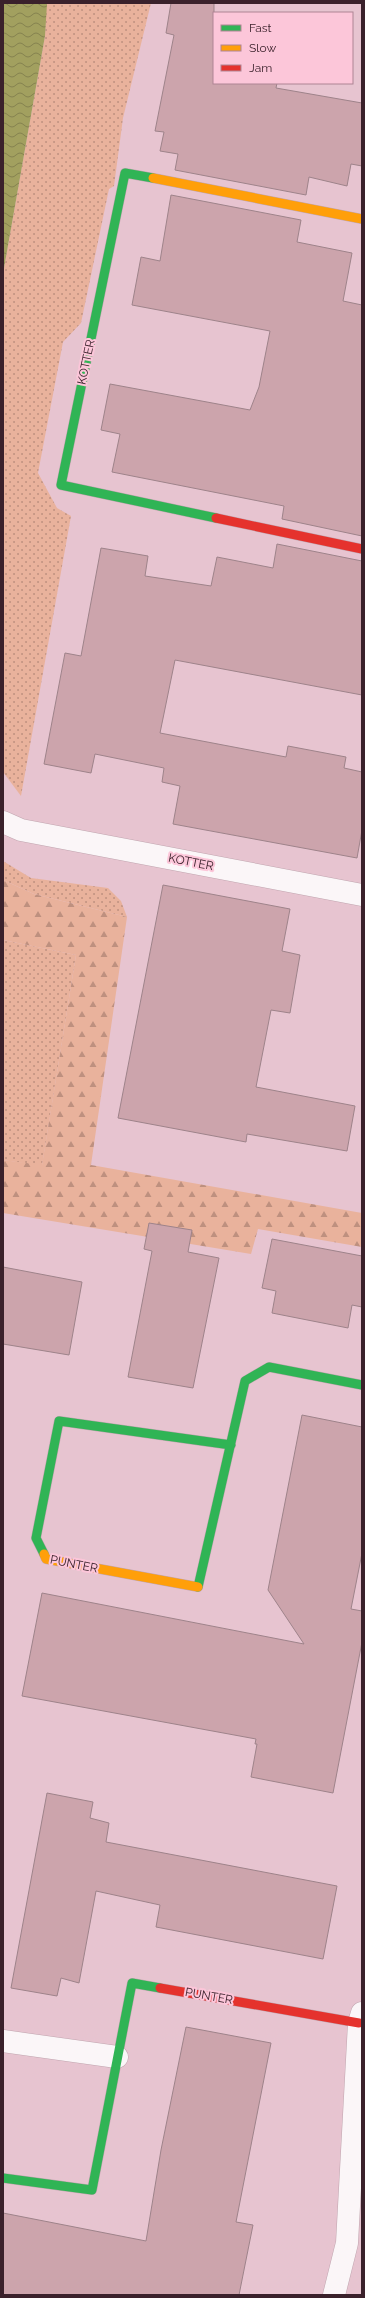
<svg xmlns="http://www.w3.org/2000/svg" width="365" height="2298" font-family="Raleway,sans-serif">
  <defs>
    <pattern id="grass-dots" width="8" height="8" patternUnits="userSpaceOnUse"><rect width="8" height="8" fill="#e9b29c"/><path d="M2 2h.1M6 6h.1" fill="none" stroke="#be907f" stroke-width="1.8" stroke-linecap="round"/></pattern>
    <pattern id="forest-firs" width="22" height="20" patternUnits="userSpaceOnUse"><rect width="22" height="20" fill="#e9b29c"/><path d="M5 1l3.5 6h-7zM16 11l3.5 6h-7z" fill="#be907f"/></pattern>
    <pattern id="water-waves" width="16" height="10" patternUnits="userSpaceOnUse"><rect width="16" height="10" fill="#a2a05f"/><path d="M0 5q4-4 8 0t8 0" fill="none" stroke="#85824f"/></pattern>
  </defs>
  <rect width="100%" height="100%" fill="#e7c4d0"/>
  <path fill="url(#grass-dots)" d="M46,3H151L123,118L114,186L109,189L81,323L63,342L38,473L57,508L71,516L21,796L3,772V274L45,36Z
    M3,861L31,878L108,888L121,901L127,917L34,894L3,880Z
    M3,940L76,955L42,1166L3,1160Z"/>
  <path fill="url(#forest-firs)" d="M3,880L34,894L127,917L91,1165L362,1213V1247L258,1229L251,1254L3,1213V1160L42,1165L76,955L3,940Z"/>
  <path fill="url(#water-waves)" d="M3,3L47,4L45,36L3,274Z"/>
  <path fill="#cca4ac" stroke="#9e838a" d="M171,3H214V83H277L276,88L362,103V166L351,164L347,186L309,177L306,195L175,170L178,154L160,151L164,132L155,131L174,35L166,33Z
    M171,195L301,220L297,242L352,253L343,301L362,305V536L282,519L284,506L112,472L120,434L101,430L110,384L250,410L259,387L270,331L132,305L141,257L160,261Z
    M277,544L362,561V695L175,660L160,733L286,757L288,746L346,757L344,768L362,772V830L357,858L173,824L180,786L162,782L164,768L95,754L91,773L44,764L65,653L81,656L101,548L148,556L145,576L211,586L217,557L273,568Z
    M163,885L290,909L282,951L300,955L290,1013L271,1010L256,1087L355,1106L347,1151L247,1134L246,1142L118,1118Z
    M149,1223L192,1230L188,1252L219,1258L193,1388L128,1377L152,1251L144,1249Z
    M272,1239L362,1256V1307L352,1305L348,1328L272,1313L276,1291L262,1288Z
    M3,1267L82,1282L69,1355L3,1344Z
    M302,1415L362,1427V1553L351,1609L362,1611V1642L333,1793L251,1777L257,1744H255L256,1739L22,1696L42,1593L304,1644L268,1590Z
    M47,1793L93,1802L90,1818L109,1823L106,1842L337,1886L323,1959L156,1927L160,1905L96,1891L79,1983L61,1978L57,1996L11,1988Z
    M186,2027L271,2043L236,2222L253,2225L239,2295H3V2213L146,2241L161,2150Z"/>
  <g fill="none" stroke-linecap="round" stroke-linejoin="round">
    <defs>
      <path id="street" d="M3,822L21,830L362,895
        M3,2041L117,2057
        M334,2295L347,2243L359,2023L362,2013"/>
      <path id="fast" d="M153,178L125,173L61,485L216,518
        M44,1554L36,1538L59,1421L231,1445
        M198,1587L245,1381L269,1367L362,1385
        M3,2178L92,2190L132,1983L160,1988"/>
      <path id="slow" d="M153,178L362,219
        M44,1554L46,1559L198,1587"/>
      <path id="jam" d="M216,518L362,549
        M160,1988L359,2023"/>
    </defs>
    <use href="#street" stroke="#c0a5af" stroke-width="23"/>
    <use href="#fast" stroke="#c0a5af" stroke-width="10"/>
    <use href="#slow" stroke="#c0a5af" stroke-width="10"/>
    <use href="#jam" stroke="#c0a5af" stroke-width="10"/>
    <use href="#street" stroke="#fbf6f8" stroke-width="22"/>
    <use href="#fast" stroke="#30b455" stroke-width="9"/>
    <use href="#slow" stroke="#ff9f0a" stroke-width="9"/>
    <use href="#jam" stroke="#e5322d" stroke-width="9"/>
  </g>
  <g text-anchor="middle" stroke-width="4" stroke-linejoin="round" paint-order="stroke">
    <g font-size="12" fill="#3a212b" stroke="#fcc6d9">
      <text transform="translate(86 362) rotate(-78)" y="4">KOTTER</text>
      <text transform="translate(191 862) rotate(11)" y="4">KOTTER</text>
      <text transform="translate(74 1564) rotate(11)" y="4">PUNTER</text>
      <text transform="translate(209 1996) rotate(10)" y="4">PUNTER</text>
    </g>
  </g>
  <rect width="365" height="2298" fill="none" stroke="#3a212b" stroke-width="8"/>
  <rect x="213" y="12" width="140" height="72" fill="#fcc6d9" stroke="#ae8493"/>
  <rect x="221" y="25" width="20" height="6" fill="#30b455" stroke="#ae8493"/>
  <text x="249" y="32" font-size="12" fill="#3a212b">Fast</text>
  <rect x="221" y="45" width="20" height="6" fill="#ff9f0a" stroke="#ae8493"/>
  <text x="249" y="52" font-size="12" fill="#3a212b">Slow</text>
  <rect x="221" y="65" width="20" height="6" fill="#e5322d" stroke="#ae8493"/>
  <text x="249" y="72" font-size="12" fill="#3a212b">Jam</text>
</svg>
